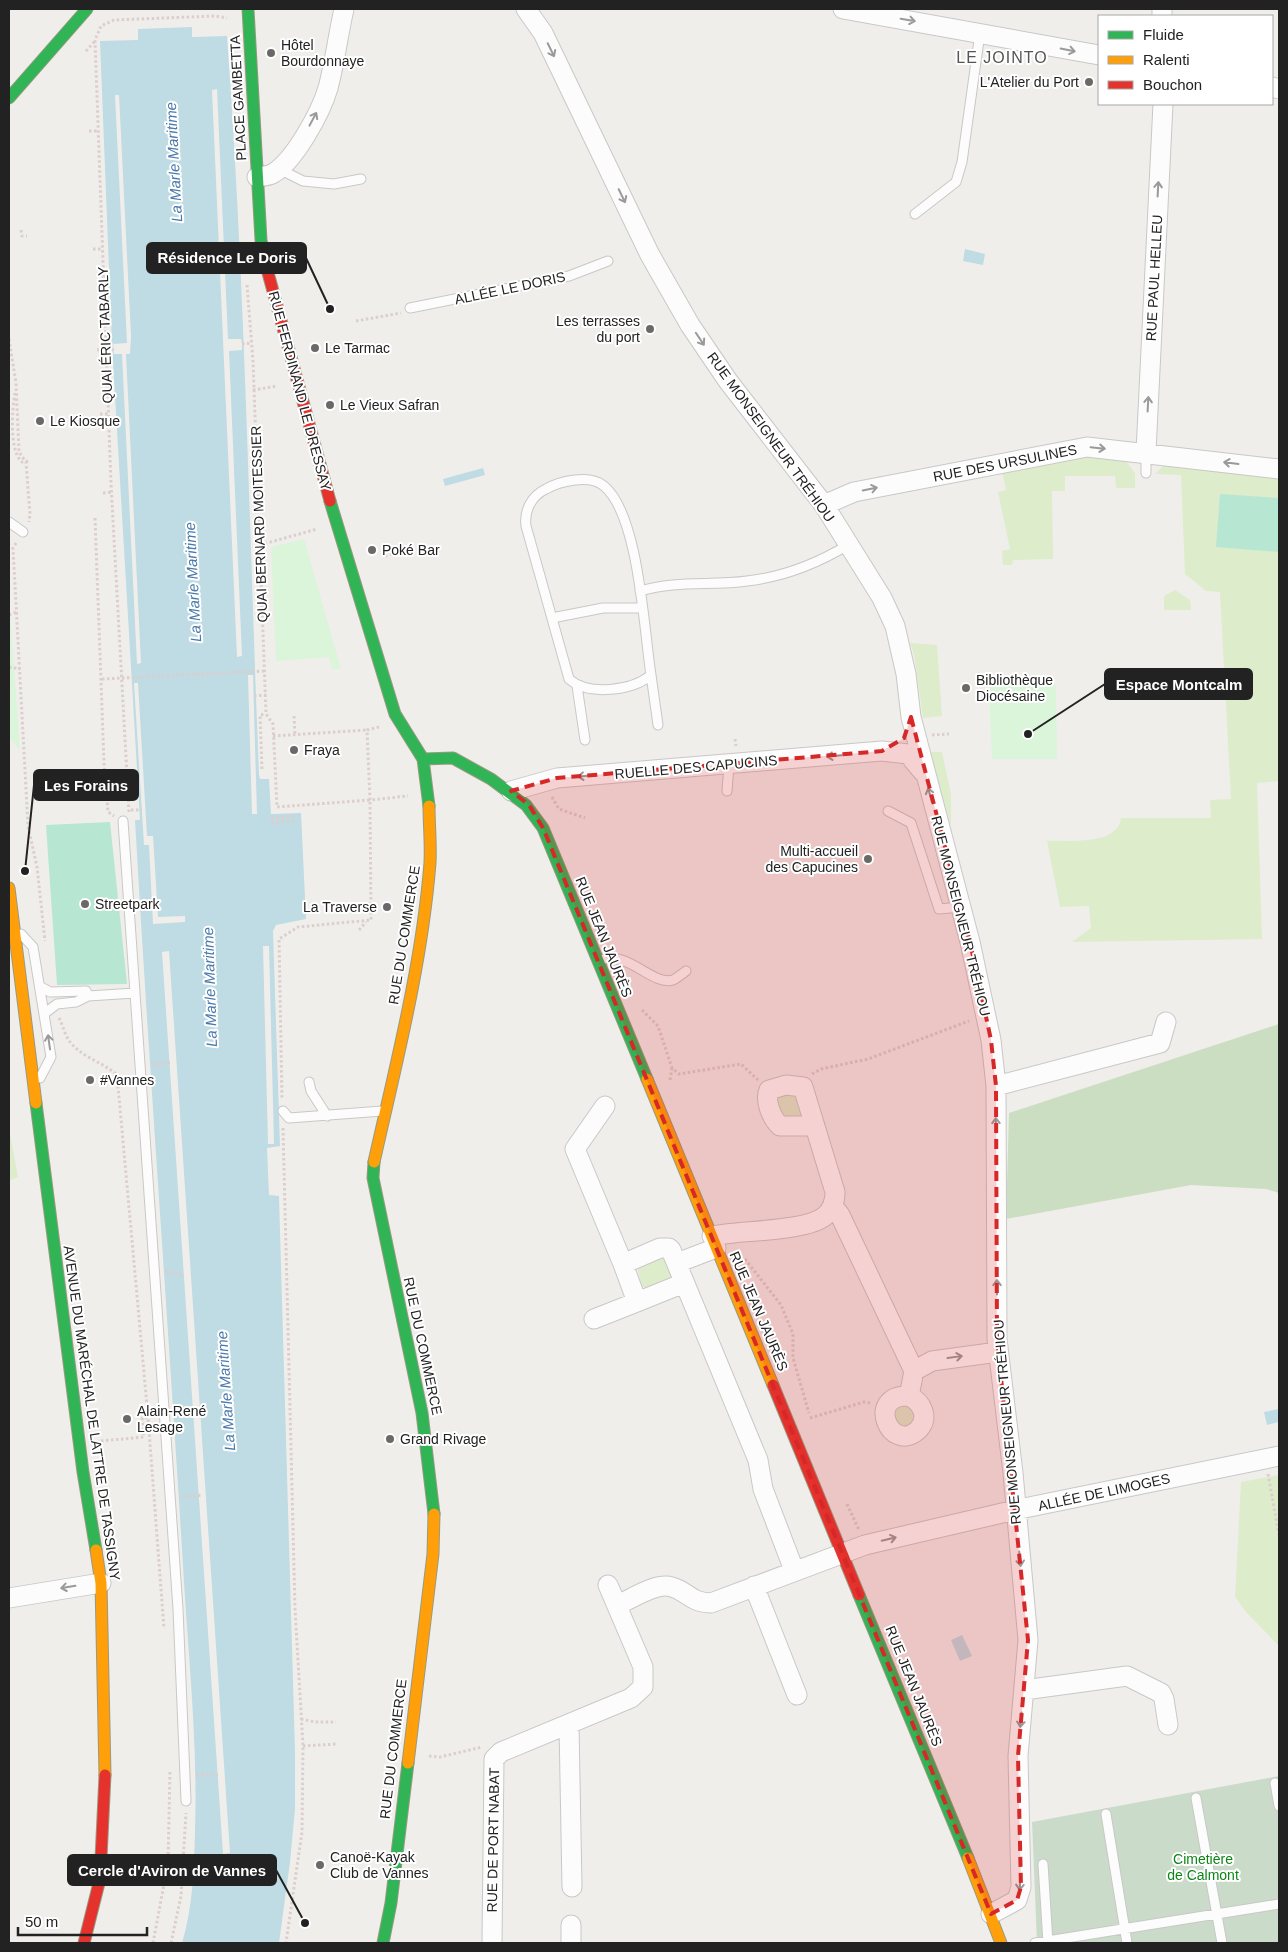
<svg xmlns="http://www.w3.org/2000/svg" width="1288" height="1952" font-family="Helvetica,sans-serif">
  <rect width="100%" height="100%" fill="#f0eeeb"/>
  <path fill="#ddeccb" d="M1093,456L1125,460L1135,473V488H1116L1115,476H1065V491H1052L1053,559L1013,560L1012,565H1003L1002,551L1010,549L998,492L1006,490L1002,471Z
    M1165,464L1279,477V781L1257,783L1262,939L1072,942L1091,928L1089,906L1060,907L1047,841C1068,840 1118,846 1121,818H1211L1210,800L1231,799L1220,592L1206,591L1185,574L1181,475L1155,474Z
    M1175,590L1190,600L1191,610H1164V596Z
    M910,643L937,645L942,716L923,718L914,654Z
    M929,752H942L951,794V826Z
    M797,1091L805,1114L801,1117H783L775,1100L777,1096Z
    M9,1128L18,1177L9,1181Z
    M663,1253L675,1279L648,1290L642,1286L637,1267Z
    M902,1402L917,1410L914,1426L896,1427L892,1411Z
    M1279,1475V1646L1246,1612L1235,1597L1241,1482Z"/>
  <path fill="#cbdec1" d="M1279,1024V1193L1266,1189L1191,1185L1006,1219L1009,1113Z"/>
  <path fill="#cadbca" d="M1279,1776V1943H1037L1032,1822Z"/>
  <path fill="#daf5da" d="M304,539L341,669H332L329,657L276,661L271,547Z
    M9,599L20,750L9,737Z
    M991,683H1053L1056,686L1057,759H992L989,686Z"/>
  <path fill="#b7e6d2" d="M1220,494L1279,498V552L1216,547Z
    M110,822L127,984L57,985L46,825Z"/>
  <path fill="#bfdbe3" d="M192,27V37L227,36C245,282 249,529 259,775L260,779H269L271,814L301,813L306,919L276,925L273,931L280,1146L267,1148L269,1195L279,1196L295,1752V1809L290,1862L279,1943H182C193,1907 194,1868 195,1831C198,1742 188,1654 183,1566C168,1317 149,1069 135,820H140L112,345L100,41L138,40V29Z
    M965,249L985,254L983,265L963,261Z
    M483,468L485,475L445,486L443,479Z
    M1279,1409V1422L1267,1425L1264,1412Z
    M962,1635L972,1656L960,1661L951,1640Z"/>
  <path fill="#f0eeeb" d="M217,89L228,339H241L242,344V350L229,351L242,656L237,657L212,90Z
    M115,95H119L131,336L130,354H126L141,663L137,664L122,354H114L113,344L127,343Z
    M248,675H253L257,814H252Z
    M134,683H138L147,836H153L158,917L185,916V922L153,924L149,845H144Z
    M263,946H269L274,1144H268Z
    M169,951L230,1853L223,1854L162,952Z"/>
  <g fill="none" stroke-linecap="round" stroke-linejoin="round">
    <defs>
      <path id="lane" d="M279,169L303,181L334,184L361,179
        M915,214L956,182L962,162L980,33
        M410,308L569,276L608,261
        M1146,452V473
        M9,522L23,532
        M640,591C676,580 712,586 747,581C783,577 818,563 848,545
        M552,618L603,608H642
        M651,675C644,631 639,515 604,486C590,474 560,481 546,489C531,496 524,511 526,526L569,679C588,696 632,691 651,675L658,725
        M577,686L585,740
        M727,791L729,765
        M888,811L911,823L939,909L961,907
        M123,821L178,1609L186,1801
        M21,934L33,947L51,1057L40,1078
        M601,960C628,950 652,986 673,980C677,978 682,974 686,971
        M41,987L50,992L86,991L88,996
        M45,1013L57,1004L76,1002L88,996L135,993
        M309,1082L311,1091L327,1116
        M283,1111L289,1118L382,1111
        M1275,1783L1279,1806
        M1196,1798L1222,1943
        M1106,1814L1127,1943
        M1043,1864L1048,1943
        M1035,1943L1279,1904"/>
      <path id="street" d="M526,9L543,33L650,255L690,325L728,381L824,505L882,598L895,626L906,674L911,717L970,942L991,1040L996,1086L997,1339L1013,1473L1028,1640L1018,1756L1021,1887L1017,1900L991,1914
        M843,9L1099,55
        M1162,16V9
        M1272,87L1279,89
        M257,177C262,176 268,176 272,174C294,162 321,112 328,88C335,62 338,35 344,9
        M1146,452L1163,104
        M824,505L854,492L1087,447L1279,469
        M511,791L557,778L882,751L908,754L923,772
        M996,1086L1160,1043L1166,1022
        M605,1106L575,1149L623,1264
        M833,1206L840,1215L914,1371L909,1396C922,1402 930,1418 918,1430C890,1455 865,1394 909,1396
        M712,1236C739,1230 806,1232 825,1216C832,1210 835,1201 835,1192L803,1087L786,1085L769,1090C764,1100 772,1119 780,1126H815
        M677,1263L716,1248
        M684,1283L637,1302L623,1264L660,1248H669L671,1250L758,1460L763,1489L794,1570
        M594,1319L637,1302
        M914,1371L932,1361L998,1352
        M754,1586L797,1695
        M9,1598L101,1583
        M617,1605C632,1599 656,1582 672,1587C689,1592 689,1602 711,1603L865,1545L1015,1510L1279,1456
        M1024,1690L1127,1676L1161,1693L1164,1699L1168,1725
        M569,1725L572,1887
        M492,1943L494,1759L501,1752L631,1698L643,1687V1667L608,1585
        M571,1943V1925"/>
      <path id="fast" d="M248,9L261,240L264,258
        M9,98L87,9
        M330,501L395,714L423,759L429,806
        M423,759L453,758L491,779L526,805L543,828L647,1079
        M36,1103L83,1472L96,1550
        M374,1162L373,1178L422,1413L434,1514
        M859,1595L968,1858
        M383,1943L391,1903L408,1763"/>
      <path id="slow" d="M9,888L36,1103
        M647,1079L773,1385
        M374,1162C396,1064 422,964 430,863C431,844 429,824 429,806
        M96,1550L101,1583L105,1775
        M408,1763L433,1554L434,1514
        M968,1858L1001,1943"/>
      <path id="jam" d="M264,258L330,501
        M773,1385L859,1595
        M84,1943L100,1879L105,1775"/>
    </defs>
    <use href="#lane" stroke="#c9c8c7" stroke-width="11"/>
    <use href="#street" stroke="#c9c8c7" stroke-width="21"/>
    <use href="#fast" stroke="#999a82" stroke-width="13"/>
    <use href="#slow" stroke="#999a82" stroke-width="13"/>
    <use href="#jam" stroke="#999a82" stroke-width="13"/>
    <path stroke="#dccecd" stroke-width="3" stroke-dasharray="2.5 2.5" stroke-linecap="butt" d="M86,51L95,41
      M89,131H98
      M21,230L22,236H27
      M93,249H102
      M247,285L253,361L266,714L273,724L277,807L370,800L371,920L298,927L279,939L282,1099
      M356,321L401,313
      M9,339L16,383L19,452L26,462L30,514L29,522
      M242,344L251,343
      M97,350L114,349
      M253,390L277,386
      M15,393C12,410 9,451 22,462L29,461
      M100,414H108
      M103,493L112,492
      M95,518L104,763L108,812L114,816
      M16,543L13,548L28,826L37,867L45,941
      M260,545L317,529
      M385,556L409,549
      M9,615L17,612
      M9,667L20,669
      M102,679L265,671
      M254,696L266,695
      M294,716L295,734
      M379,727L367,730L370,800L408,796
      M932,735L949,734
      M273,736L367,730
      M735,739L736,746
      M262,769L260,715L266,714
      M552,797L559,809L585,818
      M131,810H142
      M129,812L111,484L95,40L101,26L114,20L215,16L227,18
      M271,818L294,816
      M272,823L297,820
      M359,930L366,922
      M642,1010L658,1026L672,1068L679,1074L741,1064L758,1080
      M59,1018C63,1025 65,1037 71,1043C83,1058 103,1062 117,1075L148,1417L164,1629
      M153,1065L170,1063
      M812,1074L821,1069L868,1059L969,1021
      M670,1080L672,1068
      M283,1128L295,1609L303,1746L302,1832L286,1943
      M745,1259L781,1305L788,1322L793,1334V1358L809,1413
      M165,1271L184,1276
      M810,1418L864,1402L870,1403
      M101,1441L144,1437L142,1418L150,1417
      M1268,1474L1279,1535
      M183,1497L202,1495
      M847,1504L859,1530
      M301,1719L315,1722H336
      M303,1746L337,1744
      M429,1756L440,1757L482,1747
      M196,1775H218
      M153,1943L168,1863L170,1770
      M171,1943L181,1896L186,1813"/>
    <use href="#lane" stroke="#fdfcfc" stroke-width="9"/>
    <use href="#street" stroke="#fdfcfc" stroke-width="19"/>
    <use href="#fast" stroke="#30b455" stroke-width="11"/>
    <use href="#slow" stroke="#ff9f0a" stroke-width="11"/>
    <use href="#jam" stroke="#e5322d" stroke-width="11"/>
  </g>
  <defs><path id="oneway-shaft" d="M-6 0H5M1.5-3L5.5 0L1.5 3" fill="none" stroke-width="1.6" stroke-linecap="round" stroke-linejoin="round" transform="scale(1.25)"/></defs>
  <g stroke="#9a9a9a">
    <use href="#oneway-shaft" transform="translate(908 20) rotate(10)"/>
    <use href="#oneway-shaft" transform="translate(551 50) rotate(64)"/>
    <use href="#oneway-shaft" transform="translate(1068 50) rotate(11)"/>
    <use href="#oneway-shaft" transform="translate(313 119) rotate(-62)"/>
    <use href="#oneway-shaft" transform="translate(1158 189) rotate(-87)"/>
    <use href="#oneway-shaft" transform="translate(622 196) rotate(64)"/>
    <use href="#oneway-shaft" transform="translate(700 339) rotate(56)"/>
    <use href="#oneway-shaft" transform="translate(1148 404) rotate(-87)"/>
    <use href="#oneway-shaft" transform="translate(1098 448) rotate(6)"/>
    <use href="#oneway-shaft" transform="translate(1231 463) rotate(-173)"/>
    <use href="#oneway-shaft" transform="translate(870 489) rotate(-11)"/>
    <use href="#oneway-shaft" transform="translate(834 756) rotate(175)"/>
    <use href="#oneway-shaft" transform="translate(585 776) rotate(175)"/>
    <use href="#oneway-shaft" transform="translate(930 795) rotate(-105)"/>
    <use href="#oneway-shaft" transform="translate(49 1042) rotate(-98)"/>
    <use href="#oneway-shaft" transform="translate(996 1125) rotate(-91)"/>
    <use href="#oneway-shaft" transform="translate(997 1287) rotate(-90)"/>
    <use href="#oneway-shaft" transform="translate(955 1357) rotate(-8)"/>
    <use href="#oneway-shaft" transform="translate(889 1539) rotate(-13)"/>
    <use href="#oneway-shaft" transform="translate(1020 1559) rotate(84)"/>
    <use href="#oneway-shaft" transform="translate(68 1587) rotate(171)"/>
    <use href="#oneway-shaft" transform="translate(1021 1720) rotate(95)"/>
    <use href="#oneway-shaft" transform="translate(1020 1883) rotate(93)"/>
  </g>
  <path fill="#d62828" fill-opacity="0.2" stroke="#d62828" stroke-width="4" stroke-dasharray="10 6" stroke-linejoin="round" d="M911,717L970,942L991,1040L996,1086L997,1339L1028,1640L1018,1756L1021,1887L1017,1900L991,1914L543,828L529,805L511,791L557,778L882,751L904,738Z"/>
  <g fill="#6a6968" stroke="#fff" stroke-width="2">
    <circle cx="271" cy="53" r="5"/>
    <circle cx="1089" cy="82" r="5"/>
    <circle cx="650" cy="329" r="5"/>
    <circle cx="315" cy="348" r="5"/>
    <circle cx="330" cy="405" r="5"/>
    <circle cx="40" cy="421" r="5"/>
    <circle cx="372" cy="550" r="5"/>
    <circle cx="966" cy="688" r="5"/>
    <circle cx="294" cy="750" r="5"/>
    <circle cx="868" cy="859" r="5"/>
    <circle cx="85" cy="904" r="5"/>
    <circle cx="387" cy="907" r="5"/>
    <circle cx="90" cy="1080" r="5"/>
    <circle cx="127" cy="1419" r="5"/>
    <circle cx="390" cy="1439" r="5"/>
    <circle cx="320" cy="1865" r="5"/>
  </g>
  <g text-anchor="middle" stroke-width="4" stroke-linejoin="round" paint-order="stroke">
    <g font-size="14" fill="#222" stroke="#fff" text-anchor="start">
      <text x="281" y="50">Hôtel<tspan x="281" dy="16">Bourdonnaye</tspan></text>
      <text x="1079" y="87" text-anchor="end">L'Atelier du Port</text>
      <text x="640" y="326" text-anchor="end">Les terrasses<tspan x="640" dy="16">du port</tspan></text>
      <text x="325" y="353">Le Tarmac</text>
      <text x="340" y="410">Le Vieux Safran</text>
      <text x="50" y="426">Le Kiosque</text>
      <text x="382" y="555">Poké Bar</text>
      <text x="976" y="685">Bibliothèque<tspan x="976" dy="16">Diocésaine</tspan></text>
      <text x="304" y="755">Fraya</text>
      <text x="858" y="856" text-anchor="end">Multi-accueil<tspan x="858" dy="16">des Capucines</tspan></text>
      <text x="95" y="909">Streetpark</text>
      <text x="377" y="912" text-anchor="end">La Traverse</text>
      <text x="100" y="1085">#Vannes</text>
      <text x="137" y="1416">Alain-René<tspan x="137" dy="16">Lesage</tspan></text>
      <text x="400" y="1444">Grand Rivage</text>
      <text x="330" y="1862">Canoë-Kayak<tspan x="330" dy="16">Club de Vannes</tspan></text>
    </g>
    <g font-size="14" fill="#222" stroke="#fff">
      <text transform="translate(238 98) rotate(-93)" y="5">PLACE GAMBETTA</text>
      <text transform="translate(1154 278) rotate(-87)" y="5">RUE PAUL HELLEU</text>
      <text transform="translate(510 288) rotate(-12)" y="5">ALLÉE LE DORIS</text>
      <text transform="translate(105 335) rotate(-92)" y="5">QUAI ÉRIC TABARLY</text>
      <text transform="translate(300 391) rotate(75)" y="5">RUE FERDINAND LE DRESSAY</text>
      <text transform="translate(771 437) rotate(54)" y="5">RUE MONSEIGNEUR TRÉHIOU</text>
      <text transform="translate(1005 463) rotate(-11)" y="5">RUE DES URSULINES</text>
      <text transform="translate(259 524) rotate(-92)" y="5">QUAI BERNARD MOITESSIER</text>
      <text transform="translate(696 767) rotate(-5)" y="5">RUELLE DES CAPUCINS</text>
      <text transform="translate(961 916) rotate(76)" y="5">RUE MONSEIGNEUR TRÉHIOU</text>
      <text transform="translate(404 935) rotate(-81)" y="5">RUE DU COMMERCE</text>
      <text transform="translate(604 937) rotate(68)" y="5">RUE JEAN JAURÈS</text>
      <text transform="translate(759 1311) rotate(67)" y="5">RUE JEAN JAURÈS</text>
      <text transform="translate(423 1346) rotate(78)" y="5">RUE DU COMMERCE</text>
      <text transform="translate(92 1413) rotate(82)" y="5">AVENUE DU MARÉCHAL DE LATTRE DE TASSIGNY</text>
      <text transform="translate(1007 1422) rotate(-95)" y="5">RUE MONSEIGNEUR TRÉHIOU</text>
      <text transform="translate(1104 1492) rotate(-12)" y="5">ALLÉE DE LIMOGES</text>
      <text transform="translate(914 1686) rotate(68)" y="5">RUE JEAN JAURÈS</text>
      <text transform="translate(393 1749) rotate(-83)" y="5">RUE DU COMMERCE</text>
      <text transform="translate(493 1840) rotate(-89)" y="5">RUE DE PORT NABAT</text>
    </g>
    <g font-size="14" fill="#0c8416" stroke="#fff">
      <text x="1203" y="1864">Cimetière<tspan x="1203" dy="16">de Calmont</tspan></text>
    </g>
    <g font-size="15" font-style="italic" fill="#4a7aab" stroke="#fff">
      <text transform="translate(174 162) rotate(-93)" y="5">La Marle Maritime</text>
      <text transform="translate(193 582) rotate(-93)" y="5">La Marle Maritime</text>
      <text transform="translate(210 987) rotate(-92)" y="5">La Marle Maritime</text>
      <text transform="translate(226 1391) rotate(-94)" y="5">La Marle Maritime</text>
    </g>
    <g font-size="16" letter-spacing="1" fill="#555" stroke="#fff">
      <text x="1002" y="63">LE JOINTO</text>
    </g>
  </g>
  <path fill="none" stroke="#222" stroke-width="2" d="M330 309L306 258M1028 734L1105 684M25 871L34 785M305 1923L276 1870"/>
  <g fill="#222" stroke="#fff" stroke-width="2">
    <circle cx="330" cy="309" r="5"/>
    <circle cx="1028" cy="734" r="5"/>
    <circle cx="25" cy="871" r="5"/>
    <circle cx="305" cy="1923" r="5"/>
  </g>
  <g fill="#222" stroke="#222" stroke-width="2">
    <rect x="147" y="243" width="159" height="30" rx="5"/>
    <rect x="1105" y="669" width="147" height="30" rx="5"/>
    <rect x="34" y="770" width="104" height="30" rx="5"/>
    <rect x="68" y="1855" width="208" height="30" rx="5"/>
  </g>
  <g font-size="15" text-anchor="middle" font-weight="bold" fill="#fff">
    <text x="227" y="263">Résidence Le Doris</text>
    <text x="1179" y="690">Espace Montcalm</text>
    <text x="86" y="791">Les Forains</text>
    <text x="172" y="1876">Cercle d'Aviron de Vannes</text>
  </g>
  <rect width="1288" height="1952" fill="none" stroke="#222222" stroke-width="20"/>
  <rect x="1098" y="15" width="175" height="90" fill="#ffffff" stroke="#a7a7a7"/>
  <rect x="1108" y="31" width="25" height="8" fill="#30b455" stroke="#a7a7a7"/>
  <text x="1143" y="40" font-size="15" fill="#222222">Fluide</text>
  <rect x="1108" y="56" width="25" height="8" fill="#ff9f0a" stroke="#a7a7a7"/>
  <text x="1143" y="65" font-size="15" fill="#222222">Ralenti</text>
  <rect x="1108" y="81" width="25" height="8" fill="#e5322d" stroke="#a7a7a7"/>
  <text x="1143" y="90" font-size="15" fill="#222222">Bouchon</text>
  <path d="M18 1927v8h129v-8" fill="none" stroke="#222222" stroke-width="2.5"/>
  <text x="25" y="1927" font-size="15" fill="#222222" stroke="#ffffff" stroke-width="4" paint-order="stroke">50 m</text>
</svg>
